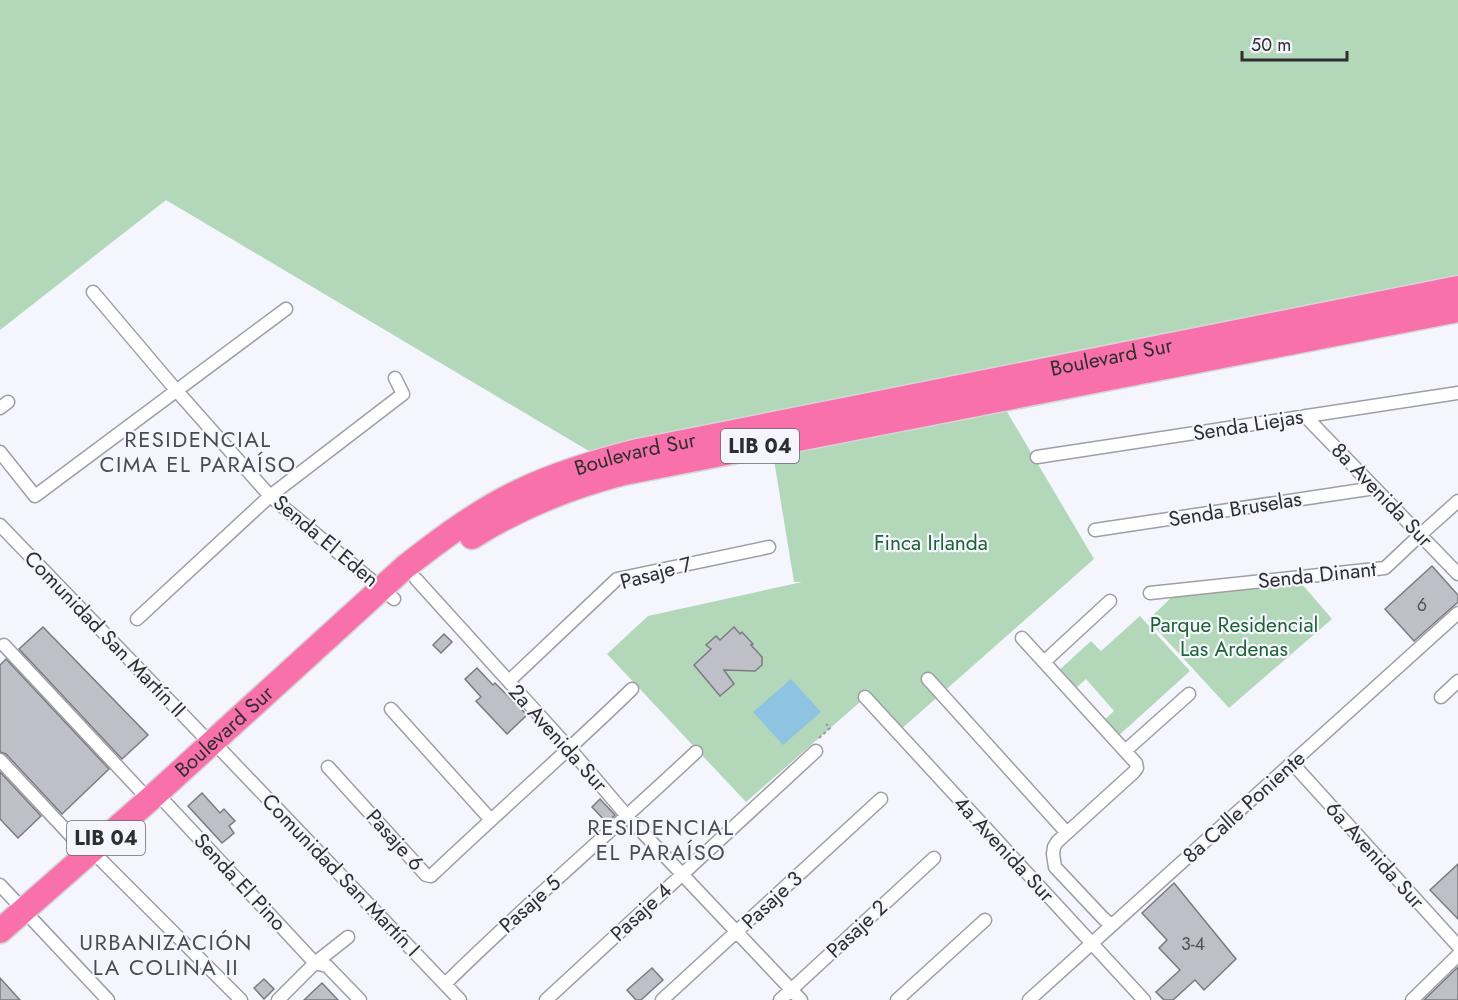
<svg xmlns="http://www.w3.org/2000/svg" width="1458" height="1000" font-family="Jost,sans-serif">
  <rect width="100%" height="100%" fill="#f5f6fd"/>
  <path fill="#b3d7b9" d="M0,0H1458V278L594,454L166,200L0,330Z
    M1003,405L1094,559L899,731L868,695L746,802L607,654L648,616L802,582H794L773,454Z
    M1295,576L1332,619L1229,708L1148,620L1175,594Z
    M1140,616L1190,671L1116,738L1102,722L1114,711L1086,679L1074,690L1057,672L1091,641L1101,651Z"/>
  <path fill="#8ec3e1" d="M791,679L821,712L783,745L753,712Z"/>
  <path fill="#bfc0c7" stroke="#7a7b81" stroke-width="1.5" d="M1432,566L1458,595V602L1414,641L1385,609Z
    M43,627L148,735L122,759L19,649Z
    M734,627L740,634L742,632L753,644L751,645L762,657V665L755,671L724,670L734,684L720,696L694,665L711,649L706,645L716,636L720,640Z
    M444,634L452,642L441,653L433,645Z
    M6,659L109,769L62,814L6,754L0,752V665Z
    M477,668L493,685L495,683L527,715L507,734L476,701L481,697L465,679Z
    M0,772L41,816L18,838L0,819Z
    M202,793L220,813L224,809L235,821L229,826L234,833L222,843L188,806Z
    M600,799L615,815L607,823L592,807Z
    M1458,864V919L1430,890Z
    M1174,883L1236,959L1204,990L1195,980L1173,1000H1164L1156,992L1180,970L1159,948L1167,940L1142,913Z
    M1458,967V1000H1424L1457,968Z
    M652,968L663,980L641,1000H636L627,990Z
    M0,978L20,1000H0Z
    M264,979L274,989L264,999L254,988Z
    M322,983L338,1000H304Z"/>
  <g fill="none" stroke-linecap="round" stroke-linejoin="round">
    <defs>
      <path id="street" d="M93,292L176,390L270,496L394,599
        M0,408L8,402
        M1305,416L1458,574
        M0,452L35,496L286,309
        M1037,457L1458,393
        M0,525L210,743
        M1095,530L1375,488
        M416,579L570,749L627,816L801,1000
        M1150,593L1385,568L1420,535L1458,501
        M137,619L270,496L403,394L395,378
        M1022,638L1136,763L1137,768L1134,772L1057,842L1054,847L1053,854L1055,867L1103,918L1111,925
        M4,645L149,800
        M1044,662L1110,601
        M928,679L1067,833
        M509,681L617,579L769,547
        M865,697L1144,1000
        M1441,697L1458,681
        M391,709L491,820
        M222,751L460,1000
        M1125,751L1189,694
        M0,760L88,854
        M1293,764L1458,946
        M328,767L426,875L431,876C497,813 566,753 632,689
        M165,802L315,963L327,966L360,1000
        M100,859L241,1000
        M0,885L108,1000
        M445,984C526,904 613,830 696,752
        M278,1000L315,963L348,937
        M546,1000L816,751
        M662,1000L881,799
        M780,1000L934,858
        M897,1000L985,920
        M1029,1000L1458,613
        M1412,1000L1458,955"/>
      <g id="highway">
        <path d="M472,537C519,507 570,487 624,473L1458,310"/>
        <path id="s1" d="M0,931L149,800L405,567C441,539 478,511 520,491C558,473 598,461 638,451L1458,288"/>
      </g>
    </defs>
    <use href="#street" stroke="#9e9ea5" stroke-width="15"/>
    <use href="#highway" stroke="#d5d5d6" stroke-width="27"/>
    <path stroke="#98999e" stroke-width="2" stroke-dasharray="3 3" stroke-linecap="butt" d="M819,738L830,728L826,724"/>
    <use href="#street" stroke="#fff" stroke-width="12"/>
    <use href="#highway" stroke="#f871aa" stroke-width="24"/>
  </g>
  <g text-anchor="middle" stroke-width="4.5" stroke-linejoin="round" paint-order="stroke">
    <g font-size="18" fill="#525256">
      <text x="1422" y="611">6</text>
      <text x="1193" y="950">3-4</text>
    </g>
    <g fill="#f5f6fd" stroke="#6a6a6e" stroke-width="1.5">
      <rect x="721" y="429" width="78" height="34" rx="4.5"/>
      <rect x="67" y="821" width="78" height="34" rx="4.5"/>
    </g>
    <g font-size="20" font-weight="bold" fill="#2e2e31">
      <text x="760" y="453">LIB 04</text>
      <text x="106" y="845">LIB 04</text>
    </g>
    <g font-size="21" fill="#2e2e31" stroke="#f5f6fd">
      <text dy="7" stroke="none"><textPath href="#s1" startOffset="1290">Boulevard Sur</textPath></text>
      <text transform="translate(1248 425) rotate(-9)" y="7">Senda Liejas</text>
      <text dy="7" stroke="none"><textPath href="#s1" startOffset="804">Boulevard Sur</textPath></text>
      <text transform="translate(1382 495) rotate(46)" y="7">8a Avenida Sur</text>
      <text transform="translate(1235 509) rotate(-9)" y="7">Senda Bruselas</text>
      <text transform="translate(326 541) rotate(40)" y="7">Senda El Eden</text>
      <text transform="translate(656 573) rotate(-15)" y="7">Pasaje 7</text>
      <text transform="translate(1317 575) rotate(-6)" y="7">Senda Dinant</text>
      <text transform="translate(105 634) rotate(46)" y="7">Comunidad San Martín II</text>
      <text dy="7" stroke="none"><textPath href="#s1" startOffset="300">Boulevard Sur</textPath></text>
      <text transform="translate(558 738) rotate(48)" y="7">2a Avenida Sur</text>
      <text transform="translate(1244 807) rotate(-42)" y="7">8a Calle Poniente</text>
      <text transform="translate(395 840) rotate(48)" y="7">Pasaje 6</text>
      <text transform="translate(1004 849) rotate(47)" y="7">4a Avenida Sur</text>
      <text transform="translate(1375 855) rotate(48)" y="7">6a Avenida Sur</text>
      <text transform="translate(341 875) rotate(46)" y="7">Comunidad San Martín I</text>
      <text transform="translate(240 882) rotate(47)" y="7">Senda El Pino</text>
      <text transform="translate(772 900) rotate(-43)" y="7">Pasaje 3</text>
      <text transform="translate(530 904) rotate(-42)" y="7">Pasaje 5</text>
      <text transform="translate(641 912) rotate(-43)" y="7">Pasaje 4</text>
      <text transform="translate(857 929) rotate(-43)" y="7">Pasaje 2</text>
    </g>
    <g font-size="21" fill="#1e6234" stroke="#f5f6fd">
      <text x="931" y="550">Finca Irlanda</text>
      <text x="1234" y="632">Parque Residencial<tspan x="1234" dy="24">Las Ardenas</tspan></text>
    </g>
    <g font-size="22" letter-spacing="1.5" fill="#4b4c51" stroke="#f5f6fd">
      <text x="198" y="447">RESIDENCIAL<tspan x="198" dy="25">CIMA EL PARAÍSO</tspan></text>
      <text x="661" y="835">RESIDENCIAL<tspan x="661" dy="25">EL PARAÍSO</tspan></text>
      <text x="166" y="950">URBANIZACIÓN<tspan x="166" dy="25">LA COLINA II</tspan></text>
    </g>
  </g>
  <path d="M1242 51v9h105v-9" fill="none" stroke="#2e2e31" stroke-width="3"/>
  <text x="1251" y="51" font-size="18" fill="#2e2e31" stroke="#f5f6fd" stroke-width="4.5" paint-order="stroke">50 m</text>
</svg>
